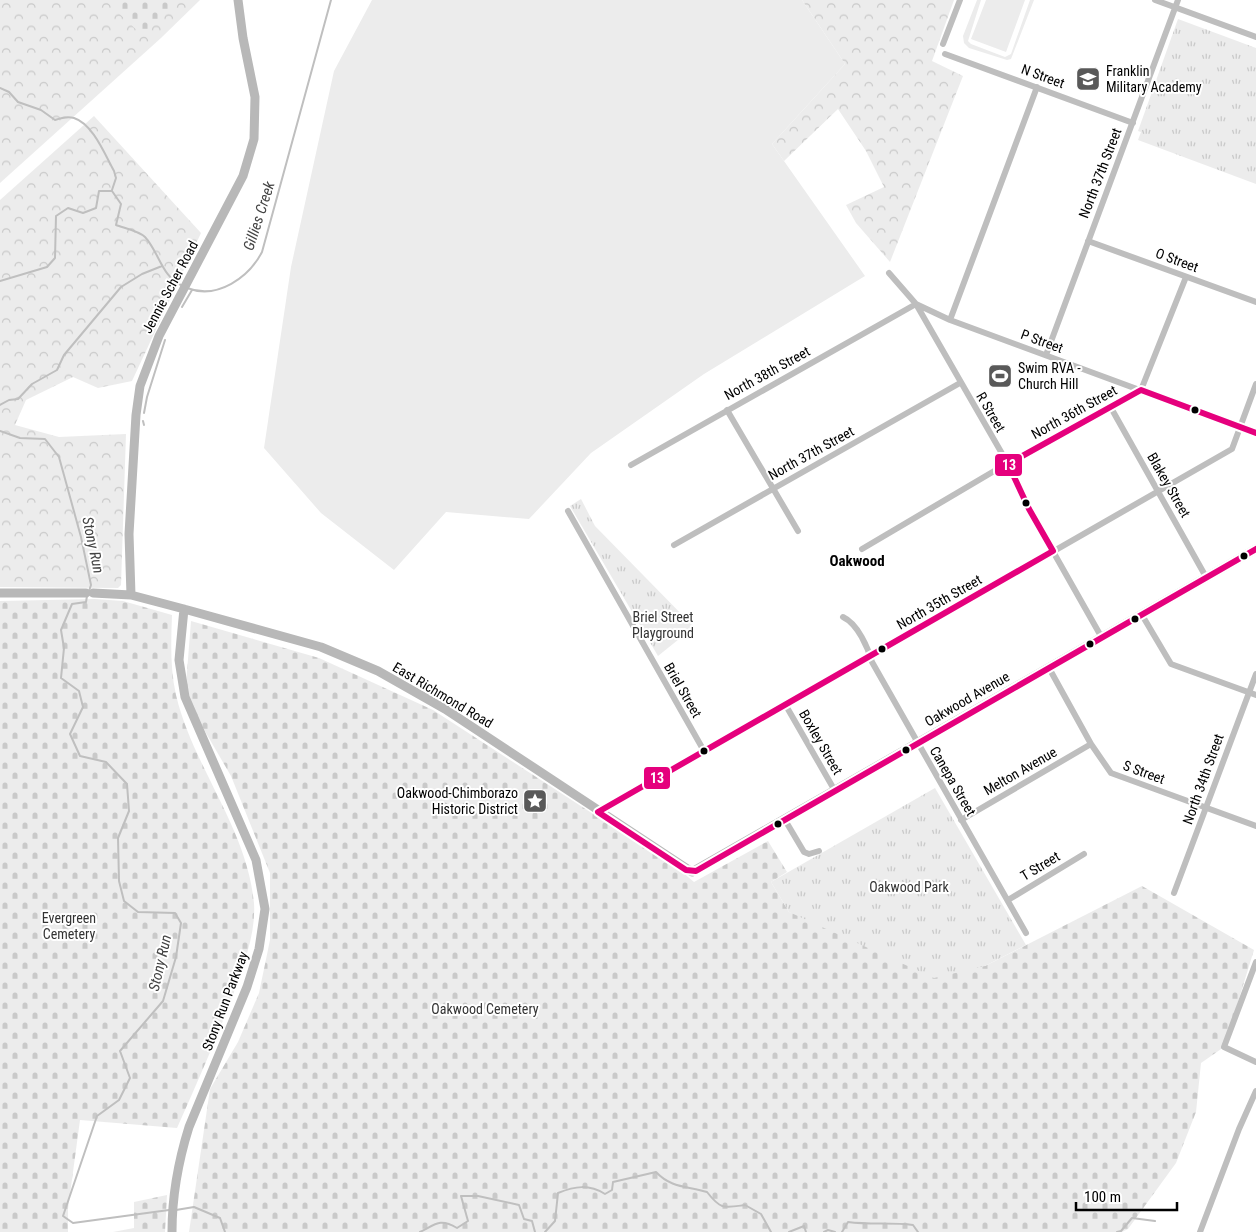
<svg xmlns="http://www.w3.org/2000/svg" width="1256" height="1232" font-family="'Roboto Condensed',sans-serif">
  <defs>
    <pattern id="forest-crowns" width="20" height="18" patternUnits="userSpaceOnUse" patternTransform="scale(1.25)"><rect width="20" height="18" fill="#ececec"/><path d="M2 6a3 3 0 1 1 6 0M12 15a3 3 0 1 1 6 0" fill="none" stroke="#c9c9c9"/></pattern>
    <pattern id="cemetery-stones" width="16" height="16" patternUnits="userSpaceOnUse" patternTransform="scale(1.25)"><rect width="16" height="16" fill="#ececec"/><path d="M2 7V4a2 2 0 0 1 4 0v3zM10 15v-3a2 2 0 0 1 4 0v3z" fill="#c9c9c9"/></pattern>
    <pattern id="park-tufts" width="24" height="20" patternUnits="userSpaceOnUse" patternTransform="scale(1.25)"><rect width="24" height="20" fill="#ececec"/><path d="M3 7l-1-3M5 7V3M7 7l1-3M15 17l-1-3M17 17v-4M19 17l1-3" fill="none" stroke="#c9c9c9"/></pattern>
  </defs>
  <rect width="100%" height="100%" fill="#fff"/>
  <path fill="#ececec" d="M372,0H802L845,64L772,144L865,276L704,374L591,453L529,519L446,512L394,570L321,513L264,448L291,267L334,71Z
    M977,0H981L968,41L971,44L1005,57L1011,54L1030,0H1034L1011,59L1007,60L969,48L964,43L963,36Z
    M986,0H1025L1006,52L971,39Z"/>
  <path fill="url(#forest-crowns)" d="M0,0H200L161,38L0,183Z
    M802,0H954L932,61L963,76L890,262L856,223L846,205L884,187L866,151L838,109L784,161L772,144L845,64Z
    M94,116L201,233L132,381L98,388L73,377L26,400L15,425L59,437L126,434L121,585L118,588L0,587V200Z"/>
  <path fill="url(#cemetery-stones)" d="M105,0H179L143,36Z
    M95,599L123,601L172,615C171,642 170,668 176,695C193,767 247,828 254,903C256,933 244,964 234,992C217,1038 197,1083 177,1128L80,1120L68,1209V1232H0V601Z
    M191,621L319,658L433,710L681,871L694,882L768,841L787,872L771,882L789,912L793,913L985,966L1142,886L1254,950L1224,1047L1201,1063L1196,1112L1176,1163L1128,1229L1122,1232H189L210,1089L238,1042L259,993L270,940V873L231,776L185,697Z
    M167,1195L165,1232H113L134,1228V1202Z"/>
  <path fill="url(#park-tufts)" d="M1178,19L1256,48V184L1138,140L1141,132L1138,131Z
    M581,499L595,526L694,627L658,656L570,506Z
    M935,788L1026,945L985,966L934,978L789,912L771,882Z"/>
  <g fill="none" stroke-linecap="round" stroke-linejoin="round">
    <path stroke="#bfbfbf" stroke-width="2" d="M0,88L9,92L18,102L41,110L55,120C61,118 67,116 74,118C93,124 105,155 114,171L116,178L112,190
      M0,281L47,267L55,258L56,216L68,208L83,213L96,208L99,191H112L121,204L116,225C124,228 139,231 145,237C159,252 162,278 183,286
      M187,288C218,300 249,277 262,252L331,0
      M182,307L192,290
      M0,405L9,400L18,399L32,384L57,370L64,355L121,287L142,274L162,266
      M144,413L147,397L165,340
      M143,421L144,425
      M0,431L20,438L45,439L59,457L81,537L91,585L89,591
      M87,596L86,602L72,604L61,630L64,648L61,678L79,691L83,707L70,734L80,756L106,762L127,784L129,811L118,838L119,881L124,901L138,912L175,913L181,923L176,957L163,1001L120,1051L130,1078L119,1100L97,1116L63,1216L73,1223L169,1210
      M176,1210L194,1207L220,1218L225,1232
      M420,1232C436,1224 440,1218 457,1228L468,1221L461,1196H478L519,1205L524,1219L532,1221L535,1232
      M545,1232L555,1221L558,1193C575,1186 589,1184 605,1194L612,1190L613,1182L656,1172C671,1188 687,1186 707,1192C721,1210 724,1208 745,1205L761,1214L771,1232
      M789,1232L804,1226L806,1232
      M824,1232L828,1230L835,1232
      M842,1232L848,1222C870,1225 892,1222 913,1225L918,1232
      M1117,1232L1121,1231L1132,1218L1155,1221"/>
    <path stroke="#bebebe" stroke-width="6" d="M1155,0L1256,37
      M943,44L960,0
      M945,54L1133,123
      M1088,241L1256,302
      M889,273L916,304L950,320L1256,433
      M950,320L1037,87
      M1046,355L1178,0
      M1110,406L1206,577
      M727,410L798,531
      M631,465L916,304L1008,464L1029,509L1102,638
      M568,511L704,751
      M674,545L960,383
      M862,549L1001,467L1141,390L1186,277
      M1142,615L1171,664L1256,695
      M843,617C858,624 868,648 872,662L1026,933
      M1049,668L1091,744L1111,773L1256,826
      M785,704L835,791
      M598,812L1232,449L1256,384
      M785,820L804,852L809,854L819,851
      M961,820L1091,744
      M1174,893L1256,674
      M1008,900L1084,854
      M1256,962L1224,1047L1256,1062
      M1200,1232L1239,1129L1256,1091"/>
    <path stroke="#b8b8b8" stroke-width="9" d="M0,593H86
      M93,593L131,595L184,609L321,647L378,671L445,709L692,872L1256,549
      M131,595L129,534L136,415L140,386L159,336L243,176L254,139L255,97L243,38L238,0
      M172,1232C172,1196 178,1162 189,1127L247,987L259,949L265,909L256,860L185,697L179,660L184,609"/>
    <defs>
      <path id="bus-1" d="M1256,433L1141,390L1008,464L1029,509L1053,551L598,812L686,870L696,871L1256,549"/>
    </defs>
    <use href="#bus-1" stroke="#fff" stroke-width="10"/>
    <use href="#bus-1" stroke="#e5007d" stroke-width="6"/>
  </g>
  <defs>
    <symbol id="school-square" viewBox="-11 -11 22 22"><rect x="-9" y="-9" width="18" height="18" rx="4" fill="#595959" stroke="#fff"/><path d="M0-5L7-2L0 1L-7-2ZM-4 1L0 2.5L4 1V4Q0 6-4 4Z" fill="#fff"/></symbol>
    <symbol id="stadium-square" viewBox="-11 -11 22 22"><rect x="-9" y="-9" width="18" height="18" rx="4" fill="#595959" stroke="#fff"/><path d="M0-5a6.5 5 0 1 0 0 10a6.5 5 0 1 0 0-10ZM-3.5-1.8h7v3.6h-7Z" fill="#fff"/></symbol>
    <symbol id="sight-square" viewBox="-11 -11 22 22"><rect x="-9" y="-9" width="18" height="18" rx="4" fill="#595959" stroke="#fff"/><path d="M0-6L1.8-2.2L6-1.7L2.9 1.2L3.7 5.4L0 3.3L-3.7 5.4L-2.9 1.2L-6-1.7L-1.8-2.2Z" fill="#fff"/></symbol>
  </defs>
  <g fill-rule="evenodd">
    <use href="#school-square" x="1074" y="65" width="28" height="28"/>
    <use href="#stadium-square" x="986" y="362" width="28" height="28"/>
    <use href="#sight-square" x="521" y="787" width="28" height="28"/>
  </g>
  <g fill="#000" stroke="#fff" stroke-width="2">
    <circle cx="1195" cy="410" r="4.5"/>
    <circle cx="1026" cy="503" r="4.5"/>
    <circle cx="1244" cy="556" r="4.5"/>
    <circle cx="1135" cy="619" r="4.5"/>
    <circle cx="1090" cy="644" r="4.5"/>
    <circle cx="882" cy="649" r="4.5"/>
    <circle cx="906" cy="750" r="4.5"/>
    <circle cx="704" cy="751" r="4.5"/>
    <circle cx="778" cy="824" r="4.5"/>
  </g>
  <g text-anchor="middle" stroke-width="4" stroke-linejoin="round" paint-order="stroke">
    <g font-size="14" fill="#000" stroke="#fff" text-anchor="start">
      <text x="1106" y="76">Franklin<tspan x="1106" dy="16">Military Academy</tspan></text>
      <text x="1018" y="373">Swim RVA -<tspan x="1018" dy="16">Church Hill</tspan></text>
      <text x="518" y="798" text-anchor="end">Oakwood-Chimborazo<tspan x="518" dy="16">Historic District</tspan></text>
    </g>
    <g font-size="14" fill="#000" stroke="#fff">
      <text transform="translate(1043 76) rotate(20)" y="5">N Street</text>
      <text transform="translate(1100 173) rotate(-69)" y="5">North 37th Street</text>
      <text transform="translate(1177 260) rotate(20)" y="5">O Street</text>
      <text transform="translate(170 287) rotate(-62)" y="5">Jennie Scher Road</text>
      <text transform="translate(1042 341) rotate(20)" y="5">P Street</text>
      <text transform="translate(767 373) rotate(-29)" y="5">North 38th Street</text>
      <text transform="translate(991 412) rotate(60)" y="5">R Street</text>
      <text transform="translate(1074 412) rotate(-29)" y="5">North 36th Street</text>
      <text transform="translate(811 453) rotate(-29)" y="5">North 37th Street</text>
      <text transform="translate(1169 485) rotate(60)" y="5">Blakey Street</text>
      <text transform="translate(939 602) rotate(-30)" y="5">North 35th Street</text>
      <text transform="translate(683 690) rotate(60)" y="5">Briel Street</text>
      <text transform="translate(443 695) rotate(31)" y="5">East Richmond Road</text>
      <text transform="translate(967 699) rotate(-30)" y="5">Oakwood Avenue</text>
      <text transform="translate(821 742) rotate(60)" y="5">Boxley Street</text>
      <text transform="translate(1020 771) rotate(-30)" y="5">Melton Avenue</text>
      <text transform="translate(1144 772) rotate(20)" y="5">S Street</text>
      <text transform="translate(1203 779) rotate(-70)" y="5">North 34th Street</text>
      <text transform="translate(953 781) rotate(60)" y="5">Canepa Street</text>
      <text transform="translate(1040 866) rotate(-31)" y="5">T Street</text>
      <text transform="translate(225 1001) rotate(-69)" y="5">Stony Run Parkway</text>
    </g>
    <g font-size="14" fill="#333" stroke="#fff">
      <text x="663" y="622">Briel Street<tspan x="663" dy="16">Playground</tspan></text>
      <text x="909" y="892">Oakwood Park</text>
      <text x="69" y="923">Evergreen<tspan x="69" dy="16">Cemetery</tspan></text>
      <text x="485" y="1014">Oakwood Cemetery</text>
    </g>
    <g font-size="15" font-style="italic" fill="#444" stroke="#fff">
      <text transform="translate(259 216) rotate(-72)" y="5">Gillies Creek</text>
      <text transform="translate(93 545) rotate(78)" y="5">Stony Run</text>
      <text transform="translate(160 963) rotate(-77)" y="5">Stony Run</text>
    </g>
    <g font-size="15" font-weight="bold" fill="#000" stroke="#fff">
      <text x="857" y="566">Oakwood</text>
    </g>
  </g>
  <g stroke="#fff" stroke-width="2">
    <rect x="994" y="453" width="29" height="24" rx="5" fill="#e5007d"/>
    <rect x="643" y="766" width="28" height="24" rx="5" fill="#e5007d"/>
  </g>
  <g font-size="14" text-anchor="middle" font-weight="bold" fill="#fff">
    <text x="1009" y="470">13</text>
    <text x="657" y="783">13</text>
  </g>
  <path d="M1076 1202v8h101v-8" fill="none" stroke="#000000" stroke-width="2.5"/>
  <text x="1084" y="1202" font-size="15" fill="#000000" stroke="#ffffff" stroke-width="4" paint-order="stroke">100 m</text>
</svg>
